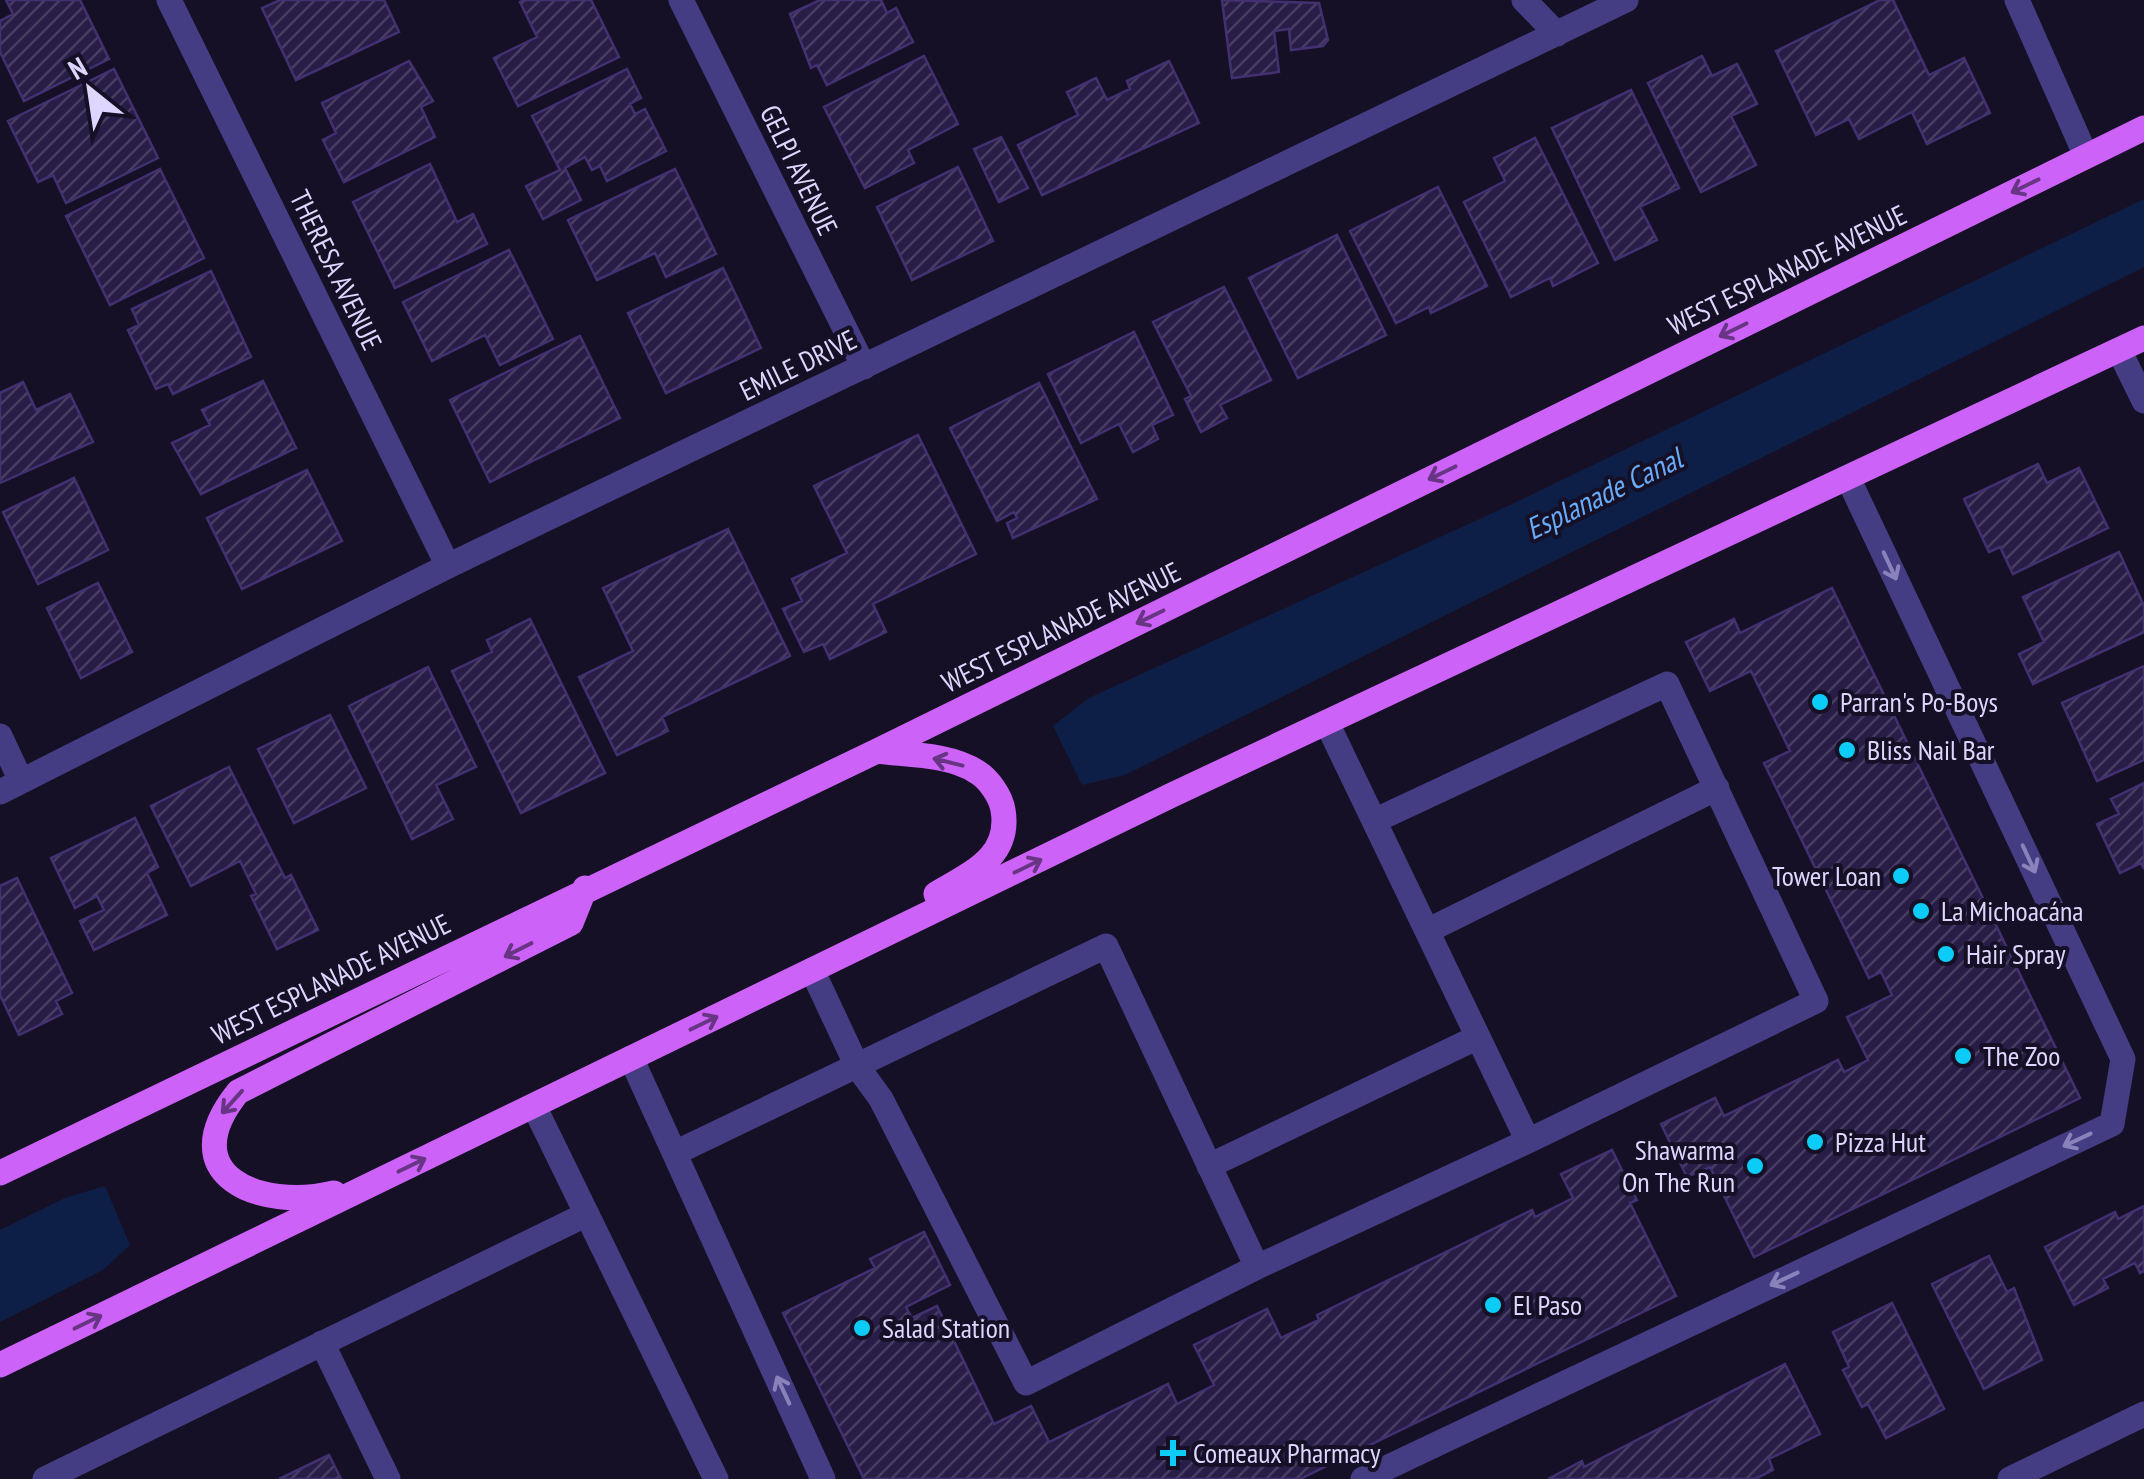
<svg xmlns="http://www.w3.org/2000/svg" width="2144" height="1479" font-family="'PT Sans Narrow',sans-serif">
  <defs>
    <pattern id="building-hatch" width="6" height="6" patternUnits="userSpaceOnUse" patternTransform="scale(2.5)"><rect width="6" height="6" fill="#281d46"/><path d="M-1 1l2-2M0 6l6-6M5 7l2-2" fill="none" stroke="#473d62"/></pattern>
  </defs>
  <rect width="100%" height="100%" fill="#161026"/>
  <path fill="#0e1f47" d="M2144,199V267L1125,775L1082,785L1053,726L1089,698L1510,505Z
    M105,1186L130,1245L103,1270L0,1322V1230L65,1198Z"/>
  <path fill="url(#building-hatch)" stroke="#423071" stroke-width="2.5" d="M6,0H80L109,59L24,101L0,52V21L13,14Z
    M280,0H384L399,32L296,80L262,8Z
    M524,0H591L619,57L518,106L494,58L537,37L520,2Z
    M820,0H881L887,13L896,8L913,42L827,85L817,65L811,68L790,14Z
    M1222,0L1319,3L1328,40L1323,46L1291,50L1289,29L1274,31L1279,72L1232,78Z
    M1880,0H1893L1929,75L1964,58L1990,113L1927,144L1912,112L1859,139L1849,119L1816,135L1776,51Z
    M924,56L958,124L908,150L914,163L865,188L824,107Z
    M1702,56L1712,76L1737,64L1757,104L1731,116L1756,165L1701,192L1648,83Z
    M409,61L433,101L421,107L435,137L344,182L323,140L336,133L322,103Z
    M1169,61L1199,123L1042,195L1018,145L1078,115L1067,92L1096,78L1107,100L1130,89L1127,81Z
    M114,69L158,158L66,203L53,175L38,182L8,121Z
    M627,69L641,98L630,104L635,114L645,109L666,151L607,181L600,166L592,170L585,157L565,168L581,200L543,219L526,186L560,170L532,116Z
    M1631,90L1679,188L1640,207L1657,240L1615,260L1552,128Z
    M1001,137L1028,188L999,202L974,149Z
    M1535,138L1598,263L1553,286L1550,278L1511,297L1464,202L1505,181L1494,158Z
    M430,164L457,222L473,214L487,244L395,288L353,202Z
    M958,167L993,241L912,280L877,207Z
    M160,169L204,258L110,305L66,216Z
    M675,169L716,254L666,277L655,253L597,280L568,220Z
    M1438,187L1487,286L1431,313L1429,307L1396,323L1350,231Z
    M1337,235L1386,335L1298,378L1249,278Z
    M509,250L553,339L500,365L485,335L432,361L403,302Z
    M723,268L761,348L666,393L628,313Z
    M211,271L251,357L173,394L168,384L156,389L128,330L139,325L132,309Z
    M1224,287L1271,380L1220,405L1227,418L1201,432L1185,399L1191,396L1153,322Z
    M1134,332L1173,415L1152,425L1158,439L1133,452L1119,424L1081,443L1048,374Z
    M580,336L620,418L490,482L450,400Z
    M263,381L296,448L201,494L172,443L210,425L202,410Z
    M23,382L36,410L70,394L93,442L0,483V393Z
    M1039,383L1097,499L1013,538L1007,523L1017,518L1014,512L997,521L950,428Z
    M918,435L976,554L873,604L886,632L830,659L823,644L804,652L783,609L802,601L792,579L847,553L814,486Z
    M2038,464L2047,483L2079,468L2108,528L2013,574L2000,547L1989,552L1964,499Z
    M307,470L342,541L242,589L207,518Z
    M74,478L108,550L38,584L3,512Z
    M728,529L790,656L662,717L668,731L617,755L579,677L633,651L603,588Z
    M2119,552L2144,606V632L2033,684L2019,654L2044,642L2023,597Z
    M98,583L132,652L81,678L47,608Z
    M1832,588L2080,1098L1754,1257L1710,1167L1687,1177L1661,1124L1715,1098L1724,1116L1838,1060L1844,1072L1868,1060L1847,1017L1892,995L1881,972L1869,978L1764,763L1790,751L1751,671L1710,691L1686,642L1734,619L1740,633Z
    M530,619L605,773L521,813L452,671L492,652L487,640Z
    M2144,666V760L2097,781L2062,703Z
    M428,667L476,767L436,785L453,819L412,839L349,706Z
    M330,715L366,788L294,823L258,749Z
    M229,767L285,878L291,875L318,930L277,949L251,896L256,894L240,861L191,886L151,806Z
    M2144,783V869L2141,863L2120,873L2097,824L2119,814L2111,799Z
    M135,818L158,867L147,873L167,915L94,950L80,921L104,910L97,896L75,908L51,858Z
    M17,878L72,993L56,1001L62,1014L19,1035L0,995V886Z
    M1612,1150L1637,1200L1630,1203L1676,1296L1300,1479H864L783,1313L875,1268L870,1259L924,1232L950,1285L906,1307L912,1318L937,1306L994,1424L1031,1406L1049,1442L1168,1384L1177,1404L1214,1385L1194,1345L1267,1309L1281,1338L1319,1320L1317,1315L1532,1210L1535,1217L1573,1198L1561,1174Z
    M2144,1206V1271L2140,1273L2135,1263L2103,1279L2108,1288L2074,1305L2045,1247L2115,1212L2118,1219Z
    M1989,1256L2007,1292L2014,1288L2042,1360L1984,1389L1932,1284Z
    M1892,1303L1944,1409L1886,1438L1868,1404L1862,1407L1843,1370L1849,1367L1833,1332Z
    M1785,1364L1820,1434L1769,1459L1773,1470L1755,1479H1548L1582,1461L1584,1467Z
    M329,1455L341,1479H279Z"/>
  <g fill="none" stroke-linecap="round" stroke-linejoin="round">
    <path stroke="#453d83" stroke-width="25" d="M169,0L448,566
      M681,0L864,367
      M1524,0L1557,34
      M2017,0L2086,156
      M2119,350L2144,401
      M1327,723L1528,1141L1816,1001L1667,684L1374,821
      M0,736L21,781
      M0,792L448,566L1626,0
      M1427,931L1717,788
      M812,970L857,1066L881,1099L1026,1383L1257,1267
      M631,1058L823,1479
      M534,1106L716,1479
      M675,1153L1106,946L1257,1267L1528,1141
      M1209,1166L1478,1037
      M322,1343L388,1479
      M45,1479L587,1214
      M1363,1479L2112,1124L2123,1059L1848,478
      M2010,1479L2144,1414"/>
    <path stroke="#cd62f9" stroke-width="25" d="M877,751C908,755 950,754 977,772C989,779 1001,797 1003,810C1011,857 971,873 936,894
      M0,1173L877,751L2144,128
      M334,1193C260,1211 171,1175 238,1092L571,923L585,888
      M0,1365L1172,795L2144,338"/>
  </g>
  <defs><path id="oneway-shaft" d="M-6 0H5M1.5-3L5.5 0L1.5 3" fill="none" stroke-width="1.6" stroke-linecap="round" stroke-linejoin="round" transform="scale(2.5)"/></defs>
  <g stroke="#683585">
    <use href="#oneway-shaft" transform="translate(2025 186) rotate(154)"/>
    <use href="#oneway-shaft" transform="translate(1733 330) rotate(154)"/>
    <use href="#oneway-shaft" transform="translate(1442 473) rotate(154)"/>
    <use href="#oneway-shaft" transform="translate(1150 617) rotate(154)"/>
    <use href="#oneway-shaft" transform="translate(948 762) rotate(-166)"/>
    <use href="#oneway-shaft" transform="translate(1028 866) rotate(-26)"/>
    <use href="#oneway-shaft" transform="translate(518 950) rotate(153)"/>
    <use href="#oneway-shaft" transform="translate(704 1023) rotate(-26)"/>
    <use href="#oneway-shaft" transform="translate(232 1102) rotate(132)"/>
    <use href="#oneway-shaft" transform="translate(412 1165) rotate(-26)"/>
    <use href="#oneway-shaft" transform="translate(88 1322) rotate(-26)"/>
  </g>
  <g stroke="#8a82ba">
    <use href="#oneway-shaft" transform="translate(1890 566) rotate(65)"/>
    <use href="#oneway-shaft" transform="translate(2029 859) rotate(65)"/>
    <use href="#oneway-shaft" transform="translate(2077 1140) rotate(155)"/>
    <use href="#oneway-shaft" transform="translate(1784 1279) rotate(155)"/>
    <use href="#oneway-shaft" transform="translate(783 1390) rotate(-115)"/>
  </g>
  <g fill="#0accf6" stroke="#161026" stroke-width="4">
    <circle cx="1820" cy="702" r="10"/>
    <circle cx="1847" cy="750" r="10"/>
    <circle cx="1901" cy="876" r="10"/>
    <circle cx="1921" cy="911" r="10"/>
    <circle cx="1946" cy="954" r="10"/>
    <circle cx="1963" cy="1056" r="10"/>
    <circle cx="1815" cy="1142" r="10"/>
    <circle cx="1755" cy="1166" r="10"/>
    <circle cx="1493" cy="1305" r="10"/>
    <circle cx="862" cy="1328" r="10"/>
    <path d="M1168 1438h10v10h10v10h-10v10h-10v-10h-10v-10h10z"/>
  </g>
  <g text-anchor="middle" stroke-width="8" stroke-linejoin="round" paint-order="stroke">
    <g font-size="28" fill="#ded6fe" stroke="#161026">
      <text transform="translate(799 170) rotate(64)" y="10">GELPI AVENUE</text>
      <text transform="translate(336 270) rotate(64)" y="10">THERESA AVENUE</text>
      <text transform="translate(1787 270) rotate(-26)" y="10">WEST ESPLANADE AVENUE</text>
      <text transform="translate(798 365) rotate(-26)" y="10">EMILE DRIVE</text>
      <text transform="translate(1061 627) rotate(-26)" y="10">WEST ESPLANADE AVENUE</text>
      <text transform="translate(331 979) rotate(-26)" y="10">WEST ESPLANADE AVENUE</text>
    </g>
    <g font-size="28" fill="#ded6fe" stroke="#161026" text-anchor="start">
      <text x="1840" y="712">Parran's Po-Boys</text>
      <text x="1867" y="760">Bliss Nail Bar</text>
      <text x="1881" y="886" text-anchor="end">Tower Loan</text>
      <text x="1941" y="921">La Michoacána</text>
      <text x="1966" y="964">Hair Spray</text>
      <text x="1983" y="1066">The Zoo</text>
      <text x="1835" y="1152">Pizza Hut</text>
      <text x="1735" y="1160" text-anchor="end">Shawarma<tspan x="1735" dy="32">On The Run</tspan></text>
      <text x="1513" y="1315">El Paso</text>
      <text x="882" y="1338">Salad Station</text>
      <text x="1193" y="1463">Comeaux Pharmacy</text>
    </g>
    <g font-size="30" font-style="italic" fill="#68abfa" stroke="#161026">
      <text transform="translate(1604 494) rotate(-26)" y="10">Esplanade Canal</text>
    </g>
  </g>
  <g transform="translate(90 90) rotate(330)" stroke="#161026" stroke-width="8" paint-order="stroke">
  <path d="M0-8L18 38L0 25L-18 38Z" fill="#ded6fe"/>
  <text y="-15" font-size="28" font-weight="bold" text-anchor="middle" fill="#ded6fe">N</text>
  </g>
</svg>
